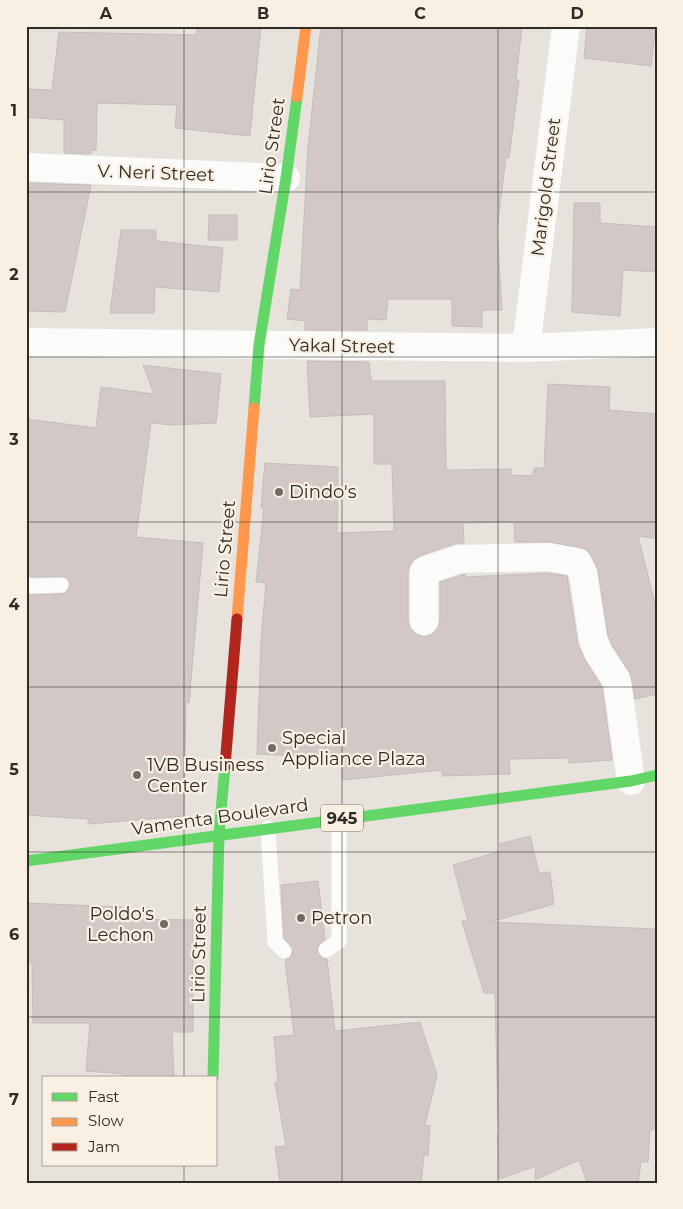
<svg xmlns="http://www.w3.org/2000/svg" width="683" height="1209" font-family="Montserrat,sans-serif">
  <rect width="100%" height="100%" fill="#e7e2db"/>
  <path fill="#d3c8c5" stroke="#c4bebb" d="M197,26H261L250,136L175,128L177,105L97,103L96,150H91V154L64,153V120L26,117V89L52,90L59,32L196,35Z
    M321,26H522L516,79L519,80L509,158L506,157L497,229L502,310H482V327L452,326V299H388L386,320L367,319V330H305V321L287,319L291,289L300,290L308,147Z
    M587,26H656L651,66L584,58Z
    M26,183L91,185L65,312L26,311Z
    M574,203H600V223L657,227V272L623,270L620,316L572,312Z
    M209,215H237V240H208Z
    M121,230H156V241L223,248L219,292L155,287L154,313H110Z
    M307,361L369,362L371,381H445L446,470L511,469V475L533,476L534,468H544L548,384L610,387L609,410L657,414V539L638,536L657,611V694L635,699L630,673L612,645L608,635L598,570L591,555L586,549L550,542H515L514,522L463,523L464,543L454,544L419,556L412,562L408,571V621L410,628L416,634L424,637L431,635L438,628L440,621V582L462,575L465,574L466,577L547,573L567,576L578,645L585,660L602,687L612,760L569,763V758L509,759L510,774L442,776V770L342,780V758L257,754L261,641L266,583L256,582L264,508H261L265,463L338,467L337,533L394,531L392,464H374V414L310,417Z
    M143,365L221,374L216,423L172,425L151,423L136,537L203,543L189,703L186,702L184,816L88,824V819L26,815V595L62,594L66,593L70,585L69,580L65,577H32L26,575V419L96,428L101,387L154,394Z
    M530,836L539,873L550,872L554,904L490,922L657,929V1129L650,1130L648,1162H641L638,1183H587L579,1160L535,1180L536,1166L499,1179L498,1134H500L498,1119L495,993H484L462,921H468L453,865L501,851L499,844Z
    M318,881L325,939L318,946L317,951L322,958L327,959L335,1031L420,1022L437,1075L425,1125L430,1126L428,1156L424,1155L421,1183H280L275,1147L286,1146L275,1083L278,1082L274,1037L294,1035L285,960L291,957L293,949L284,938L281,885Z
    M26,903L122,907V919L193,920V1032H172L174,1078H124V1074L86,1071L90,1023H33L32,962L26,963Z"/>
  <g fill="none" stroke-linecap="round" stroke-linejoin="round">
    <path stroke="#fbfbfa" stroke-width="15" d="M26,584L30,586L61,585
      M268,828L275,942L284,951
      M326,950L339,941V819"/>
    <path stroke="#fbfbfa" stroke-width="28" d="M26,167L286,178
      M26,342L526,348L657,342
      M526,348L566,26
      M424,621V571L459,559L548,557L577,562L583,573L593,639L598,652L617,681L631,781"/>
    <path stroke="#63d668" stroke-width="11" d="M254,408L259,345L286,178L297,97
      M26,861L631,781L657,775
      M213,1078L219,834L225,766"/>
    <path stroke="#ff974d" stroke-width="11" d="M297,97L306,26
      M237,619L254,408"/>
    <path stroke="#b3261e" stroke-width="11" d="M225,766L237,619"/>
  </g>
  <path fill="none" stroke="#2f2c27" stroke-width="1" stroke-opacity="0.55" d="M184,26V1078M342,26V1183M498,26V1183M26,192H657M26,357H657M26,522H657M26,687H657M26,852H657M26,1017H657M184,1165V1183"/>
  <g fill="#6f6c66" stroke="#f9f0e3" stroke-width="2">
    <circle cx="279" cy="492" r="5"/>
    <circle cx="272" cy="748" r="5"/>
    <circle cx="137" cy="775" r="5"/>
    <circle cx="301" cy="918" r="5"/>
    <circle cx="164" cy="924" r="5"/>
  </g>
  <g text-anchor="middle" stroke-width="4.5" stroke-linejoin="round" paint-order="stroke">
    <rect fill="#f9f0e3" stroke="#6c675f" stroke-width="1" x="321" y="804.5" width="42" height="27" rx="4"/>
    <g font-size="16" font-weight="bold" fill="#2f2c27">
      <text x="342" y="824">945</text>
    </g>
    <g font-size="18" fill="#2f2c27" stroke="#f9f0e3">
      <text transform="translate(272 146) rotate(-82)" y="6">Lirio Street</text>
      <text transform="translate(156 173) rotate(2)" y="6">V. Neri Street</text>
      <text transform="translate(546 187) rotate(-83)" y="6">Marigold Street</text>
      <text transform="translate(342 346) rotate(1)" y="6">Yakal Street</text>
      <text transform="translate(225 549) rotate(-85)" y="6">Lirio Street</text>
      <text transform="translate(220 817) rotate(-8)" y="6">Vamenta Boulevard</text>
      <text transform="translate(199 954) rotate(-89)" y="6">Lirio Street</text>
    </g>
    <g font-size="18" fill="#2f2c27" stroke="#f9f0e3" text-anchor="start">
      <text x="289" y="498">Dindo's</text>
      <text x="282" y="744">Special<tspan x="282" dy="21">Appliance Plaza</tspan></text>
      <text x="147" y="771">1VB Business<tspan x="147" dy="21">Center</tspan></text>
      <text x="154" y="920" text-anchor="end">Poldo's<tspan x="154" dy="21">Lechon</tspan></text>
      <text x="311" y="924">Petron</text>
    </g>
  </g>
  <rect width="683" height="1209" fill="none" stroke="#f9f0e3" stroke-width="55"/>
  <rect x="42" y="1076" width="175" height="90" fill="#f9f0e3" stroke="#a8a298"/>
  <rect x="52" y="1093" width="25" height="8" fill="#63d668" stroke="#a8a298"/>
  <text x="88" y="1102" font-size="15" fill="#2f2c27">Fast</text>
  <rect x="52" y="1118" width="25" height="8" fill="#ff974d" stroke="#a8a298"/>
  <text x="88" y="1126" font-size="15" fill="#2f2c27">Slow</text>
  <rect x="52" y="1143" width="25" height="8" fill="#b3261e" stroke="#a8a298"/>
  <text x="88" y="1152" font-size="15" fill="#2f2c27">Jam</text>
  <rect x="28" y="28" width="628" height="1154" fill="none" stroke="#2f2c27" stroke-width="2"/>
  <g font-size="16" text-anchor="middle" font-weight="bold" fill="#2f2c27">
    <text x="106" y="19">A</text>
    <text x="263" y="19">B</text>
    <text x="420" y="19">C</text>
    <text x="577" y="19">D</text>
    <text x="14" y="116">1</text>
    <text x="14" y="280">2</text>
    <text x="14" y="445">3</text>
    <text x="14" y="610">4</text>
    <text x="14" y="775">5</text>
    <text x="14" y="940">6</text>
    <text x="14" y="1105">7</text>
  </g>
</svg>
